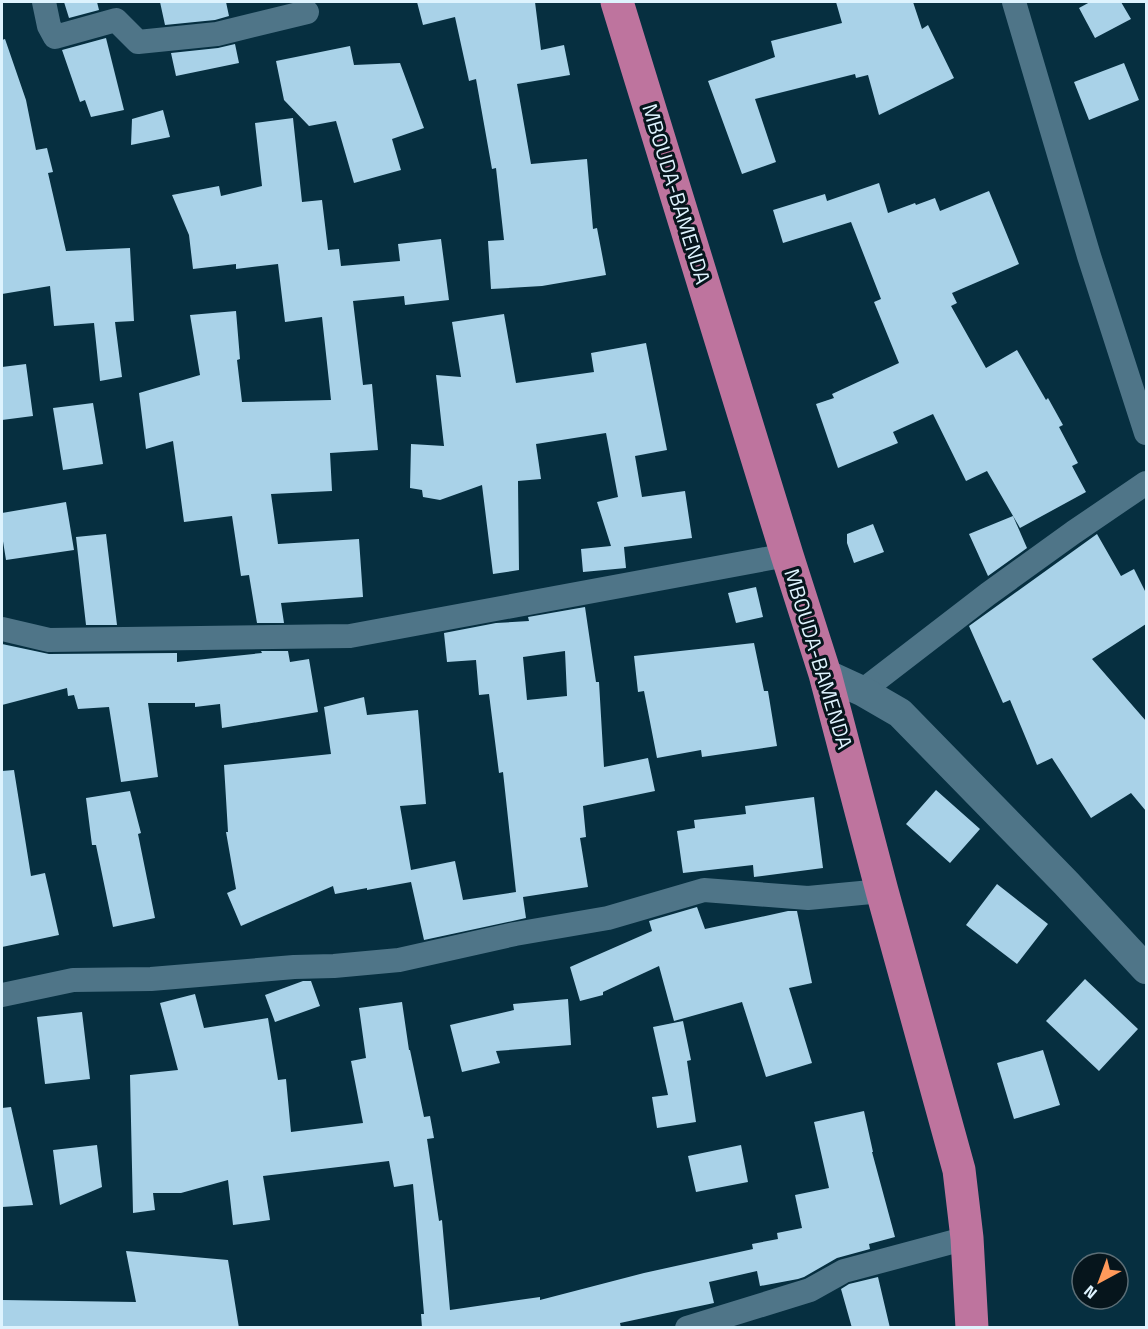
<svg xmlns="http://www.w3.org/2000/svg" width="1148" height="1329" font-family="'Titillium Web',sans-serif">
  <rect width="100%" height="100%" fill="#062f40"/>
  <path fill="#a9d2e8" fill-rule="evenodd" d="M64,2H97L99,10L69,18Z
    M160,2H226L229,16L215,20L165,25Z
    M417,2H535L541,50L564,45L570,75L517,84L531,164L587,159L593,229L597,228L606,275L542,286L491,289L488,241L504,240L496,168L492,169L476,79L469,81L455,17L423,25Z
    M836,2H913L922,29L928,25L954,78L879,115L868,75L856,78L855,74L755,99L776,162L742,174L708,81L775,57L771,41L842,23Z
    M1090,2H1121L1131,19L1095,38L1079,8Z
    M106,38L124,110L91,117L85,100L80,102L62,50Z
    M5,39L26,100L36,150L47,148L53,172L48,173L66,251L130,248L134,321L115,322L122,377L100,381L94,323L54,326L50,286L2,294V40Z
    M235,44L239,63L176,76L171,53L218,48Z
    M350,46L354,65L400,63L424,128L392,139L401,170L354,183L336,121L309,126L284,100L276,61Z
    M1124,63L1139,100L1089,120L1074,82Z
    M163,110L170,137L131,145L132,119Z
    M293,118L302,202L322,200L328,250L339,249L341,266L400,261L398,244L441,239L449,300L405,305L404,296L353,301L363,385L372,384L378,450L330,453L332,491L271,494L278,544L359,539L363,597L281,603L284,623H257L249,575L241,576L232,516L184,522L173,441L146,449L139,393L200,375L190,315L236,311L240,359L237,360L242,402L331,400L322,317L285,322L278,264L236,269V264L193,269L189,235L172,195L219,186L221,196L262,186L255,123Z
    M879,183L888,213L915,203L916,205L935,198L940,211L989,191L1019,264L952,293L957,303L951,306L986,368L1017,350L1046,400L1048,398L1063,425L1059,427L1078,463L1072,466L1086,492L1020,528L987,471L966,481L933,414L893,432L898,443L838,468L816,404L834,398L832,394L899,363L874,302L881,299L851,222L783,243L773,210L825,194L827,201Z
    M504,314L516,383L594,372L591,353L646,343L667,450L635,456L642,497L685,491L692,538L624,547L626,568L583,572L581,549L611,546L597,502L618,497L606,433L536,444L541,479L518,481L519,570L493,574L482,485L440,500L423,497L422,490L410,488L411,444L444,446L436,375L461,377L452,322Z
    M26,364L33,416L2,420V367Z
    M93,403L103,464L63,470L53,408Z
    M66,502L74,550L6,560L2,535V513Z
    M1013,516L1027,548L988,576L969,534Z
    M873,524L884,552L854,563L847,543V534Z
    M106,534L117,625H86L76,537Z
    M1097,534L1121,576L1134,569L1146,593V624L1092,659L1146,721V811L1131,793L1091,818L1052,758L1037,765L1010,700L1003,703L969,626Z
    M756,587L763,617L736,623L728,593Z
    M585,607L596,682H599L604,767L648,758L655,791L583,806L586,837L580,838L588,887L523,897L526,918L424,940L411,882L367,890V888L335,894L333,886L241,926L227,893L236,889L226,832H228L224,765L331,754L324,707L364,697L367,715L418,710L426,804L400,806L411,870L455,861L463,900L516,892L503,772L499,773L489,694L479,695L476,660L447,662L444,633L496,623L529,621L528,617ZM565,651L567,696L527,700L523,657Z
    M754,643L764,691H768L777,746L702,757L701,750L657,758L644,691L638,692L634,656Z
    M2,644L49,654L177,653V662L262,653L261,651H288L290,662L309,659L318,712L222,728L220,704L195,707V703H148L158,777L121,782L109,707L78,709L74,695L68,696L67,688L2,705Z
    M14,770L31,876L45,873L59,935L2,947V771Z
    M936,790L980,829L950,863L906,824Z
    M130,791L141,833L138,834L155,918L113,927L96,845H92L86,798Z
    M814,797L823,868L754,877L753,865L683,873L677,831L695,828L694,820L746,814L745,806Z
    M997,884L1048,924L1017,964L966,925Z
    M697,907L705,929L788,911H797L812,983L789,988L812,1063L766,1077L742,1002L674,1021L659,966L603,992V995L580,1001L570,967L652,931L649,921Z
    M1085,979L1138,1029L1099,1071L1046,1021Z
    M303,981H311L320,1006L275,1022L265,995Z
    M195,994L204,1028L268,1018L278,1080L286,1079L291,1132L363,1123L351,1061L366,1058L359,1008L402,1002L409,1050H410L424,1117L430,1116L434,1138L427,1139L439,1221L442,1220L450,1310L540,1297V1300L644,1273L753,1249L752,1244L778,1239L777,1233L802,1228L795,1195L829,1188L814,1122L864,1111L873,1152H872L895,1237L869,1244L870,1249L837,1258L804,1277L798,1279L760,1286L757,1271L709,1282L714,1303L620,1323L621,1328H422L421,1314H424L413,1184L394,1187L389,1161L263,1176L270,1220L233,1225L228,1180L181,1193H153L155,1210L133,1213L130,1075L178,1070L160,1003Z
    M568,999L571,1045L496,1051L500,1063L462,1072L450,1025L514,1010L513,1004Z
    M82,1012L90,1079L45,1084L37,1017Z
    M683,1021L691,1060L687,1061L696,1122L657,1128L652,1097L668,1095L653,1027Z
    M1043,1050L1060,1105L1014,1119L997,1063Z
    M11,1107L33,1205L2,1207V1108Z
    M97,1145L102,1187L60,1205L53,1150Z
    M741,1145L748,1182L696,1192L688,1156Z
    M126,1251L228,1260L239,1328H2V1300L136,1302Z
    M878,1277L890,1328H852L841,1289L849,1284Z"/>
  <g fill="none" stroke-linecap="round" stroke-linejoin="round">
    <path stroke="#4f7588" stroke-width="24" d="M44,2L49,26L55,37L116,20L138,42L217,34L307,12
      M1014,2L1089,256L1146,433
      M2,629L49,640L350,636L787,555
      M862,691L988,594L1074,532L1146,483
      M2,995L73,980L151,979L294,967L334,966L399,960L515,934L608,918L704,890L808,898L882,891
      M687,1328L810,1290L844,1271L967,1238"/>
    <path stroke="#4f7588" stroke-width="30" d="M825,674L862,691L900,713L1066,883L1146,969"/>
    <path stroke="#be749e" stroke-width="33" d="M617,2L787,555L825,674L882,891L959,1170L967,1238L972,1328"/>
  </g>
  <g text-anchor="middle" stroke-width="6" stroke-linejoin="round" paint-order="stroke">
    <g font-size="21" fill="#def3fe" stroke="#06151c">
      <text transform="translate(676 194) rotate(73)" y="7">MBOUDA-BAMENDA</text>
      <text transform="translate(818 659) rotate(73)" y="7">MBOUDA-BAMENDA</text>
    </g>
  </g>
  <rect width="1148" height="1329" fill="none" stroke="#def3fe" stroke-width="6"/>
  <g transform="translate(1100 1281) rotate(221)"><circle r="28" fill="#06151c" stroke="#5c6e76" stroke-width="1.5"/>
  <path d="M0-4.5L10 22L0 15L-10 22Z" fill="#ff9a5b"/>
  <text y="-9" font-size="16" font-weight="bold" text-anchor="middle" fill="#def3fe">N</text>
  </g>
</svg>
